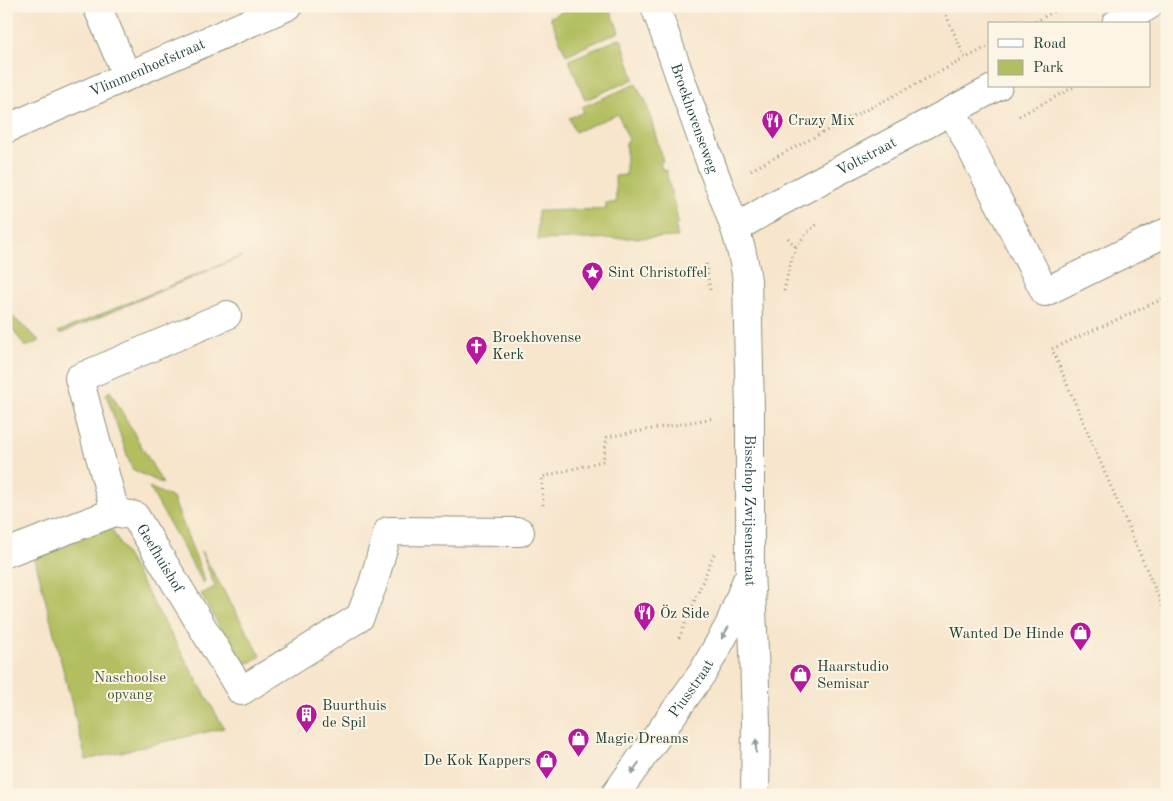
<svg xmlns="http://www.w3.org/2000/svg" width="1173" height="801" font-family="'Old Standard TT',serif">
  <rect width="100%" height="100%" fill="#fcf5e5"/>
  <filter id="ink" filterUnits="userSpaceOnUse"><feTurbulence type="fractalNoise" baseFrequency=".02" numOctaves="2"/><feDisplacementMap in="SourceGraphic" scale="10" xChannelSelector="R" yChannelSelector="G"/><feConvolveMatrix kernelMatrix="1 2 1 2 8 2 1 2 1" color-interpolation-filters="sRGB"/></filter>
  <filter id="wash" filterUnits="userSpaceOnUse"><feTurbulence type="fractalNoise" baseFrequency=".0096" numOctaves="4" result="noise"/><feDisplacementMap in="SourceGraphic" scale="20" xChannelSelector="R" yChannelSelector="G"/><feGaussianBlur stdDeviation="1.12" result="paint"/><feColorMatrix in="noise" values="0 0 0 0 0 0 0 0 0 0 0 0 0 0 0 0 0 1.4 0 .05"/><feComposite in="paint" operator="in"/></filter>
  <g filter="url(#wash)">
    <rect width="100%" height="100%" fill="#f7e5cc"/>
    <path fill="#b2be5f" stroke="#687e4a" d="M576,6H609L619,32L566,55L550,17Z
      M621,38L634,79L585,100L569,60Z
      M636,84L643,98L645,99L663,161L660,163L663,171L666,170L677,216L678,223L675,224L678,237L538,240V211L606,209V203H616L615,176L626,175V142L629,140L618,114L575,132L569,118L584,112L582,107Z
      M242,256L60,334L58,332Z
      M6,311L40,341L25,347L6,319Z
      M110,391L163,484L132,469L106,394Z
      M149,487L173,498L205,581L203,583Z
      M111,528L224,728L86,760L33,551Z
      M201,551L261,656C253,662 245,667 237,658L201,594L215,587Z"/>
  </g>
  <g filter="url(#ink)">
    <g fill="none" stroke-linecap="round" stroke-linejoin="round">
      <defs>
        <g id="minor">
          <path d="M97,6L127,76"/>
          <path id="s1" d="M655,6C674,59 692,112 711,164C726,205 741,236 747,280L750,412V571L754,650L756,724L755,795"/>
          <path d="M1116,24L1148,6"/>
          <path d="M952,111L1045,292L1167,232"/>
          <path id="s2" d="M6,129L288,6"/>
          <path id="s3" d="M736,228L778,203L998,86"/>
          <path d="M115,512L79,378L227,315"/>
          <path id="s4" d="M6,553L115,512L135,516L241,691L360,617L373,584L388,531L520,532"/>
          <path id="s5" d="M615,795L703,672L729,626L746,582"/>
        </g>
      </defs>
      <use href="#minor" stroke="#8b9180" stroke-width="30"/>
      <path stroke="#8b9180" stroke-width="3" stroke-dasharray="1 4" stroke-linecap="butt" d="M942,6L965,58
        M1031,24L1064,6
        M1019,116L1076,86
        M751,170L989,46
        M788,238L796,247
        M706,264L710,290
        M784,291C791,261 792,242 819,223
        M1167,297L1052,349L1167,617
        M543,505L542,477L603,461L607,437L714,418
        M679,638L714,554"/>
      <use href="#minor" stroke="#fff" stroke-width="28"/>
    </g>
    <defs><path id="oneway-solid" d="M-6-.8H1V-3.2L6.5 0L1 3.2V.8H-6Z" transform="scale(1.25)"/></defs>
    <g fill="#8f9e9a">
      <use href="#oneway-solid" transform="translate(725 633) rotate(120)"/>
      <use href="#oneway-solid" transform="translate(756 746) rotate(-90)"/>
      <use href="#oneway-solid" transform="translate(635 768) rotate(125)"/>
    </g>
  </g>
  <defs>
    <symbol id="restaurant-pin" viewBox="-11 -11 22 30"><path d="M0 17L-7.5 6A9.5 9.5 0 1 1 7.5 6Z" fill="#b5179e" stroke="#fcf5e5"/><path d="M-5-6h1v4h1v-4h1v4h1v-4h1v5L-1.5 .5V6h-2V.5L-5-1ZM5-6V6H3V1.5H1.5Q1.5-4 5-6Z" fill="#fff"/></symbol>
    <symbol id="sight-pin" viewBox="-11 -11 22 30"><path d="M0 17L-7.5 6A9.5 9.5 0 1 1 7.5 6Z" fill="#b5179e" stroke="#fcf5e5"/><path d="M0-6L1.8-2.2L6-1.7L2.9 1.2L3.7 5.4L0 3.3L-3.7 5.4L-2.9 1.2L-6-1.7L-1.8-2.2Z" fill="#fff"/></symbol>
    <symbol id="church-pin" viewBox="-11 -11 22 30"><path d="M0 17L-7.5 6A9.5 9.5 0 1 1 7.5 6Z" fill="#b5179e" stroke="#fcf5e5"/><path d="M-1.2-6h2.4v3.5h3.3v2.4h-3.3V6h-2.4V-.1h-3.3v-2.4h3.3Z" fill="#fff"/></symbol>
    <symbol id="shop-pin" viewBox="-11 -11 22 30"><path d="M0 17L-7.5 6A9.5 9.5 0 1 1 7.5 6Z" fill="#b5179e" stroke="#fcf5e5"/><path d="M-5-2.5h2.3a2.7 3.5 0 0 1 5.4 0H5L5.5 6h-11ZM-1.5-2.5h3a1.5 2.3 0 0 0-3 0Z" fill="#fff"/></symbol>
    <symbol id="building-pin" viewBox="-11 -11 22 30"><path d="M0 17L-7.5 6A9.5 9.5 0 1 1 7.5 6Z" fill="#b5179e" stroke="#fcf5e5"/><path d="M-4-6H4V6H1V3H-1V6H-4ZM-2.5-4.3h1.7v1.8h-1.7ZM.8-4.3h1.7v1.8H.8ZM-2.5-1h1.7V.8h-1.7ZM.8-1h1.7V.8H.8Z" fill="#fff"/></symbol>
  </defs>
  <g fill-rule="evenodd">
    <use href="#restaurant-pin" x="760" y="108" width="25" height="34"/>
    <use href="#sight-pin" x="580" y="260" width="25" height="34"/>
    <use href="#church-pin" x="464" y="334" width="25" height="34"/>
    <use href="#restaurant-pin" x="632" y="600" width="25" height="34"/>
    <use href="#shop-pin" x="1068" y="620" width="25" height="34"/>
    <use href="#shop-pin" x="788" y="662" width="25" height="34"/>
    <use href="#building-pin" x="294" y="702" width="25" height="34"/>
    <use href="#shop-pin" x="566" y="726" width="25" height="34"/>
    <use href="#shop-pin" x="534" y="748" width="25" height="34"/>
  </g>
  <g text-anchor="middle" stroke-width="4" stroke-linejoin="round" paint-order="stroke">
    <g font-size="15" fill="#1f3d34" stroke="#fcf5e5">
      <text dy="5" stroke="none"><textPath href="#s2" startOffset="154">Vlimmenhoefstraat</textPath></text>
      <text dy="5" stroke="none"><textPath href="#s1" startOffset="119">Broekhovenseweg</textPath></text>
      <text dy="5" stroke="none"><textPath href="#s3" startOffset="149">Voltstraat</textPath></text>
      <text dy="5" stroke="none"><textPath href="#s1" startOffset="520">Bisschop Zwijsenstraat</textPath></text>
      <text dy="5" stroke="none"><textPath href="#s4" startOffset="186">Geefhuishof</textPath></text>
      <text dy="5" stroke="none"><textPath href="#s5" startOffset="131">Piusstraat</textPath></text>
    </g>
    <g font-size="15" fill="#1f3d34" stroke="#fcf5e5" text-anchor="start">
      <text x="788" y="125">Crazy Mix</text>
      <text x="608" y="277">Sint Christoffel</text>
      <text x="492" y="342">Broekhovense<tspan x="492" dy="17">Kerk</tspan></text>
      <text x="660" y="618">Öz Side</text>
      <text x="1064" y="638" text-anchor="end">Wanted De Hinde</text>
      <text x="817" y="671">Haarstudio<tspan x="817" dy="17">Semisar</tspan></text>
      <text x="322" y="710">Buurthuis<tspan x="322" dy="17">de Spil</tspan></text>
      <text x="595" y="743">Magic Dreams</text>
      <text x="531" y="765" text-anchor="end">De Kok Kappers</text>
    </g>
    <g font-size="15" fill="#445d3f" stroke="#fcf5e5">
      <text x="130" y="682">Naschoolse<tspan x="130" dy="17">opvang</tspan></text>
    </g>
  </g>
  <rect width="1173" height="801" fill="none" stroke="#fcf5e5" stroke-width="25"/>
  <rect x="988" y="22" width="162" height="65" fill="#fcf5e5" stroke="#a4ab9e"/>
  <rect x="998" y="39" width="25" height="8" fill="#ffffff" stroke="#a4ab9e"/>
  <text x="1033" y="48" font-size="15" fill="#1f3d34">Road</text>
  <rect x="998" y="60" width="25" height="15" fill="#b2be5f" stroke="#a4ab9e"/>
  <text x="1033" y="72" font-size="15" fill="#1f3d34">Park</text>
</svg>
